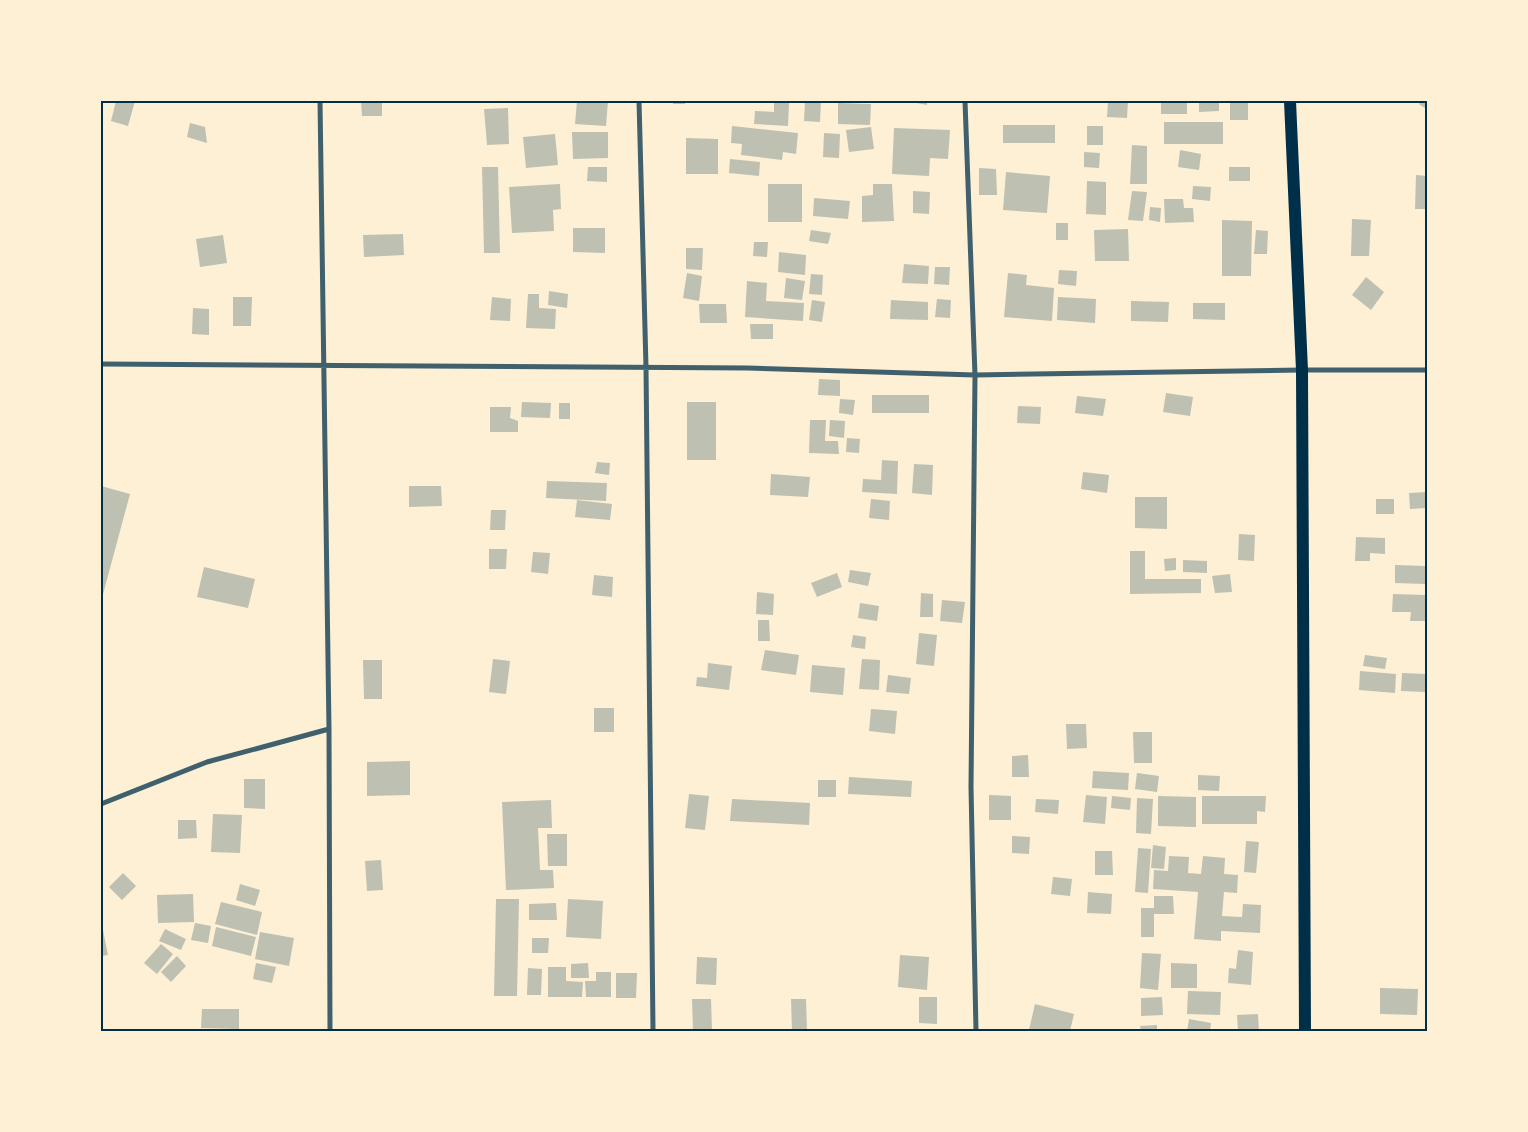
<svg xmlns="http://www.w3.org/2000/svg" width="1528" height="1132" font-family="'Sofia Sans Condensed',sans-serif">
  <rect width="100%" height="100%" fill="#fdf0d5"/>
  <path fill="#bec0b2" d="M116,101H135L128,126L111,121Z
    M361,101H382V116H362Z
    M577,101H608L606,126L575,124Z
    M673,101H685V104H673Z
    M805,101H821L820,122L804,121Z
    M906,101H927V105Z
    M1108,101H1128L1127,118L1107,117Z
    M1161,101H1187V114H1161Z
    M1199,101H1219V111L1199,112Z
    M1418,101H1427V109L1420,105Z
    M774,102L789,103L788,126L754,124L755,111L774,112Z
    M1230,102H1248V120H1230Z
    M838,103L871,104L870,125L838,124Z
    M508,108L509,144L487,145L484,109Z
    M1164,122H1223V144H1164Z
    M190,123L205,127L207,143L187,137Z
    M1003,125H1055V143H1003Z
    M732,126L798,133L796,154L783,152L782,160L741,155L742,144L731,143Z
    M1087,126H1103V145H1087Z
    M871,127L874,149L849,152L846,130Z
    M894,128L950,130L948,159L930,158L929,176L892,174Z
    M572,132H608V158L573,159Z
    M824,133L840,134L839,158L823,157Z
    M555,134L558,165L526,168L523,137Z
    M686,138L718,139V174H686Z
    M1132,145L1147,146V184H1130Z
    M1180,150L1201,154L1199,170L1178,167Z
    M1084,152L1100,153L1099,168L1084,167Z
    M730,159L760,162L759,176L729,173Z
    M482,167H498L500,253H484Z
    M588,167H607V182L587,181Z
    M1229,167H1250V181H1229Z
    M979,168L996,169L997,195H979Z
    M1006,172L1050,176L1047,213L1003,210Z
    M1416,175L1427,176V209H1415Z
    M1087,181L1106,182V215L1086,214Z
    M560,184L561,209L553,210L554,231L512,233L509,187Z
    M768,184H802V222H768Z
    M873,184H892L894,221L862,222V196L873,195Z
    M1193,186L1211,187L1210,201L1192,199Z
    M913,191L930,192L929,214L913,213Z
    M1132,191L1147,192L1143,221L1128,220Z
    M814,198L850,201L848,219L813,216Z
    M1164,199H1183L1184,208H1193L1194,222L1165,223Z
    M1150,207L1161,208L1160,222L1149,220Z
    M1352,219L1371,220L1369,256H1351Z
    M1222,220L1252,221L1251,276H1222Z
    M1056,223H1068V240H1056Z
    M573,228H605V253L573,252Z
    M1128,229L1129,261H1095L1094,230Z
    M811,230L831,233L828,244L809,241Z
    M1256,230L1268,231L1267,254H1254Z
    M403,234L404,255L364,257L363,235Z
    M223,235L227,263L200,267L196,239Z
    M754,242H768L767,257L753,256Z
    M686,248H703L702,270L686,269Z
    M779,252L806,255L805,275L778,272Z
    M904,264L929,266L928,284L902,283Z
    M935,267H950L949,285L934,284Z
    M1059,270L1077,271L1076,286L1058,284Z
    M687,273L702,276L699,301L683,298Z
    M1008,273L1027,275L1026,285L1054,288L1052,321L1004,317Z
    M811,274L823,275L822,295L809,294Z
    M1366,277L1384,292L1371,310L1352,295Z
    M786,278L805,281L802,300L784,298Z
    M747,281L767,283L766,301L804,303L803,321L745,317Z
    M549,291L568,294L567,308L548,305Z
    M528,294H539V308L556,309L555,329L526,328Z
    M233,297H252L251,326H233Z
    M492,297L511,299L510,321L490,320Z
    M1058,297L1096,299L1095,323L1057,320Z
    M937,299L951,300L950,318L935,317Z
    M812,300L825,302L822,322L809,320Z
    M891,300L928,302V320L890,319Z
    M1131,301L1169,302L1168,322L1131,321Z
    M1193,303H1225V320L1193,319Z
    M699,304H726L727,323H700Z
    M193,308L209,309V335L192,334Z
    M750,324H773V339H751Z
    M819,379L840,380V396L818,395Z
    M1166,393L1193,397L1190,416L1163,412Z
    M872,395H929V413H872Z
    M1077,396L1106,399L1103,416L1075,413Z
    M840,399L855,400L853,415L839,413Z
    M522,402L551,403L550,418L521,417Z
    M687,402H716V460H687Z
    M559,403H570V419H559Z
    M1018,406L1041,407L1040,424L1017,423Z
    M490,407H511L510,418L518,421V432H490Z
    M810,420H826L825,441H838L839,454L809,453Z
    M830,420L845,421L844,438L829,436Z
    M847,438L860,439L859,453L846,452Z
    M882,460L898,461L897,494L862,492L863,479L881,480Z
    M597,462L610,463L609,475L595,473Z
    M914,464L933,465L932,495L912,493Z
    M1083,472L1109,475L1107,493L1081,489Z
    M771,474L810,477L808,497L770,495Z
    M547,481L607,483L606,501L546,498Z
    M101,486L130,494L102,598H101Z
    M409,486H441L442,506L409,507Z
    M1427,492V508L1410,509L1409,493Z
    M1135,497H1167V529L1135,528Z
    M871,499L890,501L889,520L869,518Z
    M1376,499H1394V514H1376Z
    M577,500L612,504L610,520L575,517Z
    M491,510H506L505,530H490Z
    M1239,534L1255,535L1254,561L1238,560Z
    M1356,537L1385,538V554L1370,553V561H1355Z
    M489,549H507L506,569H489Z
    M1130,551H1145V579H1201V593L1130,594Z
    M533,552L550,553L548,574L531,572Z
    M1176,558V570L1165,571L1164,559Z
    M1183,560L1207,561V573L1183,572Z
    M1395,565L1425,566V584L1395,583Z
    M204,567L255,579L248,608L197,597Z
    M850,570L871,573L868,586L848,582Z
    M837,573L842,587L817,597L811,583Z
    M1230,574L1232,592L1215,593L1212,576Z
    M594,575L613,577L612,597L592,595Z
    M757,592L774,594L773,615L756,614Z
    M921,593L933,594V617H920Z
    M1393,594L1426,595V621H1410L1411,612H1392Z
    M942,600L965,602L962,623L940,621Z
    M860,603L879,606L877,621L858,618Z
    M758,620H769L770,641H758Z
    M919,633L937,635L934,666L916,664Z
    M853,635L866,637L865,649L851,647Z
    M765,650L799,655L796,675L761,670Z
    M1365,655L1387,658L1385,669L1363,666Z
    M493,659L510,661L506,694L489,692Z
    M862,659L880,660L879,690L859,689Z
    M363,660H382V699H364Z
    M708,663L732,666L729,690L696,686L697,677L707,678Z
    M812,665L845,668L843,695L810,692Z
    M1360,671L1396,674L1395,693L1359,690Z
    M1402,673L1426,674V692L1401,691Z
    M888,675L911,678L909,694L886,692Z
    M594,708H614V732H594Z
    M871,709L897,711L895,734L869,731Z
    M1066,724H1086L1087,748L1067,749Z
    M1133,732H1152V763H1134Z
    M1028,755L1029,777H1012V756Z
    M410,761V795L367,796V762Z
    M1093,771L1129,773L1128,790L1092,788Z
    M1137,773L1159,776L1157,792L1135,789Z
    M1198,775L1220,776L1219,791L1198,790Z
    M849,777L912,781L911,797L848,794Z
    M244,779H265V809L244,808Z
    M818,780H836V797H818Z
    M689,794L709,796L705,830L685,828Z
    M989,795L1011,796V820H989Z
    M1086,795L1107,797L1105,824L1083,822Z
    M1112,796L1131,798L1130,810L1111,808Z
    M1158,796L1196,797V827L1158,826Z
    M1202,796H1266L1265,812L1257,811V824H1202Z
    M1137,798L1153,799L1151,834L1136,833Z
    M732,799L810,803L809,825L730,821Z
    M1036,799L1059,800L1058,814L1035,812Z
    M551,800L552,828H538L540,870H553L554,888L506,890L502,802Z
    M213,814L242,815L240,853L211,852Z
    M178,820H196L197,838L178,839Z
    M547,834H567V866H548Z
    M1012,836L1030,837L1029,854L1012,853Z
    M1246,841L1259,842L1256,873L1244,872Z
    M1153,845L1166,847L1164,869L1151,868Z
    M1138,848L1151,849L1148,893L1135,892Z
    M1095,851H1112L1113,875H1095Z
    M1169,856L1189,857L1188,873L1201,874L1203,856L1225,858L1224,874L1238,875L1237,893L1224,892L1222,916L1242,917L1243,904L1261,905L1260,933L1221,931V941L1194,939L1198,892L1153,889L1154,870L1168,871Z
    M381,860L383,890L367,891L365,861Z
    M123,873L136,886L122,900L109,887Z
    M1053,877L1072,879L1070,896L1051,894Z
    M240,884L260,890L255,906L236,900Z
    M1088,892L1112,894L1111,914L1087,913Z
    M193,894L194,922L158,923L157,895Z
    M1154,896H1173L1174,914H1154V937H1141V908H1154Z
    M496,899H519L517,996H494Z
    M568,899L603,901L601,939L566,937Z
    M221,902L262,912L257,935L215,924Z
    M556,903L557,920H529V904Z
    M101,920L108,955L101,956Z
    M195,923L211,926L208,943L191,940Z
    M216,927L256,937L251,956L212,946Z
    M165,929L186,939L181,950L159,941Z
    M260,932L294,938L289,966L255,959Z
    M532,938H549L548,953H532Z
    M161,944L173,954L157,974L144,963Z
    M1238,950L1253,952L1251,985L1228,983L1229,968L1236,969Z
    M1142,953L1161,954L1158,990L1140,988Z
    M900,955L929,957L927,990L898,987Z
    M177,956L186,966L171,982L161,972Z
    M697,957L717,958L716,985L696,984Z
    M256,963L276,967L272,983L253,979Z
    M588,963L589,978H571V964Z
    M1171,963L1197,964V988H1171Z
    M548,967H566V981L583,982L582,997H548Z
    M528,968L542,969L541,995H527Z
    M596,972H611V997H586L585,981H596Z
    M616,973H637L636,998H616Z
    M1380,988L1418,989L1417,1015L1380,1014Z
    M1188,991L1221,992L1220,1015L1187,1014Z
    M919,997H937V1024L919,1023Z
    M1162,997L1163,1015L1141,1016V998Z
    M692,999H711L712,1031H693Z
    M791,999H806L807,1031H792Z
    M1035,1004L1074,1014L1070,1031L1029,1030Z
    M202,1009H239V1029L201,1028Z
    M1258,1014L1259,1031H1238L1237,1015Z
    M1189,1019L1211,1023L1210,1031H1187Z
    M1157,1025V1031H1141L1140,1026Z"/>
  <g fill="none" stroke-linecap="round" stroke-linejoin="round">
    <path stroke="#3f606c" stroke-width="5" d="M320,101L329,729L330,1031
      M639,101L646,367L653,1031
      M965,101L975,375L971,787L976,1031
      M101,364L748,368L975,375L1302,370H1427
      M101,804L207,762L329,729"/>
    <path stroke="#003049" stroke-width="12" d="M1290,101L1302,370L1305,1031"/>
  </g>
  <rect width="1528" height="1132" fill="none" stroke="#fdf0d5" stroke-width="205"/>
  <rect x="102" y="102" width="1324" height="928" fill="none" stroke="#003049" stroke-width="2"/>
</svg>
